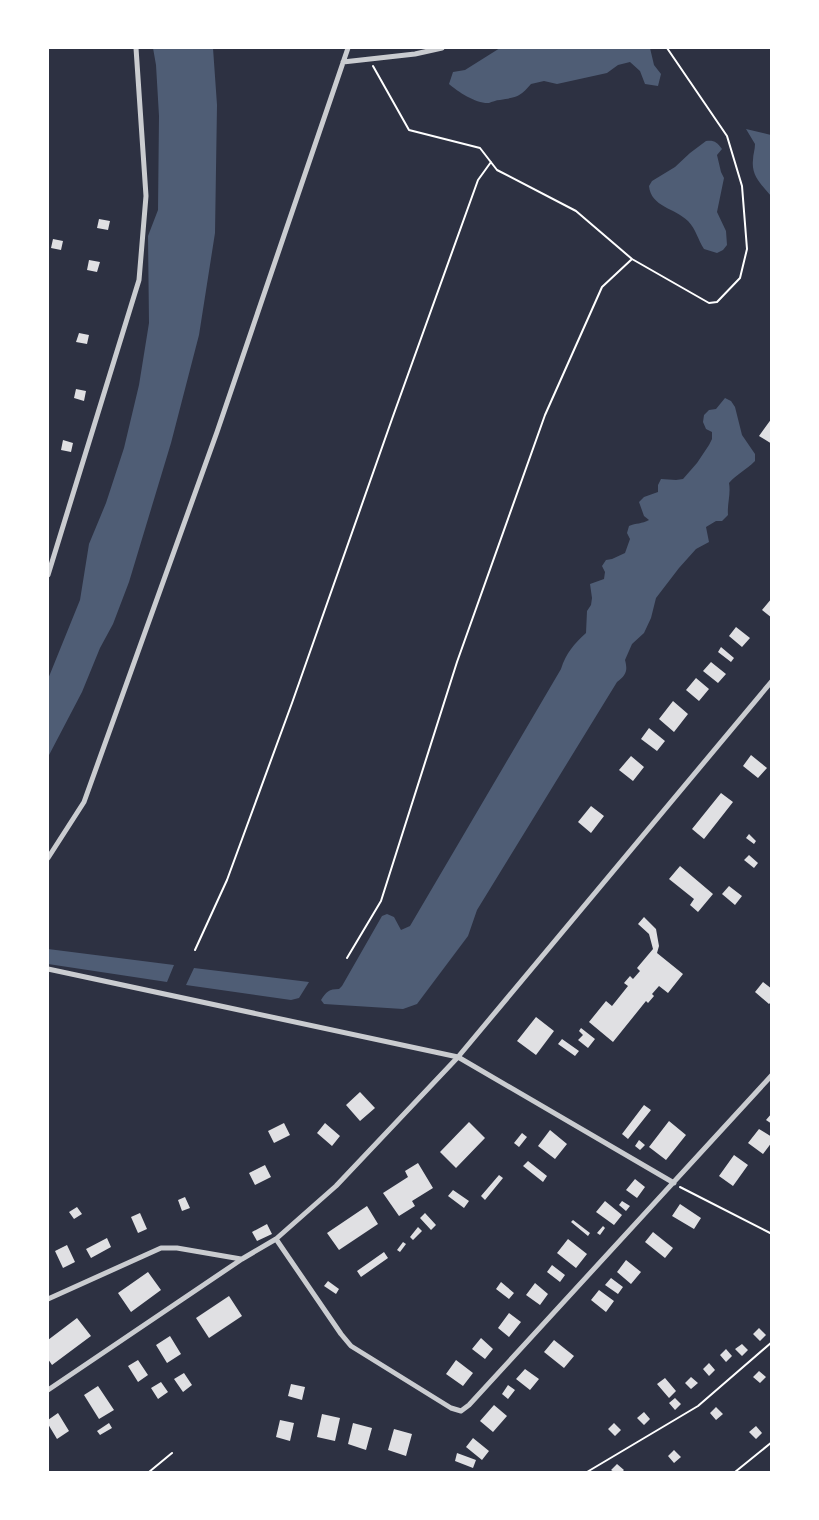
<svg xmlns="http://www.w3.org/2000/svg" width="819" height="1520" font-family="'IBM Plex Sans',sans-serif">
  <rect width="100%" height="100%" fill="#2d3142"/>
  <path fill="#4f5d75" d="M153,48H213L217,105L215,233L199,335L171,443L129,582L113,624L100,648L82,692L48,757V679L80,600L89,544L106,503L124,448L139,385L149,323L148,236L158,210L159,116L156,65Z
    M500,48H650L654,65L661,74L658,86L645,84L640,71L630,62L618,65L607,73L557,84L544,81L531,84C520,97 517,97 500,100C496,100 492,102 489,103C477,104 458,92 449,84L453,72L465,70Z
    M746,129L771,135V196C762,185 751,176 753,160C753,154 755,150 755,144Z
    M706,141C714,140 717,142 722,149L717,155L721,172L724,178L717,212L726,231L727,245L723,250L717,253L704,249C698,240 696,229 688,221C675,208 651,207 649,186L652,181L675,167L690,153Z
    M725,398L731,401L735,407L742,435L755,454V461C746,470 737,474 729,483C731,494 727,504 728,515L722,521H716L706,527L709,542L696,549L679,568L656,598L651,618L644,633L632,644L625,660C628,671 626,675 617,682L477,910L468,936L417,1004L403,1009L324,1004L321,1000C326,992 329,989 339,989L342,986L382,916L387,914L394,917L401,930L410,926L561,669C566,653 574,644 586,633L587,611L591,605L592,598L590,584L604,579L605,572L602,566L606,560L612,559L625,553L630,539L627,533L629,526C636,523 642,524 649,520L644,516L639,502L644,497L658,492V485L661,479L676,480L683,479L697,463L709,445L712,439V432L706,429L703,422L704,415L709,410L716,409Z
    M48,949L174,965L167,982L48,964Z
    M194,968L309,982L299,998L291,1000L186,985Z"/>
  <path fill="#e0e0e3" d="M99,219L110,221L108,230L97,228Z
    M53,239L63,241L61,250L51,248Z
    M89,260L100,262L97,272L87,270Z
    M79,333L89,335L87,344L76,342Z
    M76,389L86,391L84,401L74,398Z
    M772,418V444L759,436Z
    M63,440L73,443L71,452L61,450Z
    M772,598V618L762,610Z
    M736,627L750,638L742,647L729,636Z
    M721,647L734,658L731,662L718,652Z
    M711,662L726,674L718,683L703,671Z
    M696,678L709,689L699,701L686,690Z
    M673,701L688,714L674,732L659,719Z
    M649,728L665,741L657,751L641,739Z
    M751,755L767,768L758,778L743,766Z
    M631,756L644,767L633,781L619,770Z
    M721,793L733,802L704,839L692,829Z
    M591,806L604,816L591,833L578,822Z
    M749,834L756,841L754,844L746,838Z
    M749,855L758,863L754,868L744,860Z
    M680,866L713,894L698,912L690,905L694,899L669,879Z
    M729,886L742,896L735,905L722,894Z
    M644,917L656,929L659,946L657,953L683,974L668,993L659,986L652,994L654,996L648,1003L646,1001L613,1042L589,1022L606,1001L612,1006L628,986L624,983L630,976L633,979L640,971L637,968L653,949L649,934L638,924Z
    M763,982L772,989V1001L769,1004L755,992Z
    M536,1017L554,1031L536,1055L517,1041Z
    M581,1028L595,1039L588,1048L578,1040L583,1035L579,1031Z
    M562,1039L579,1051L575,1056L558,1044Z
    M360,1092L375,1108L360,1121L346,1105Z
    M644,1105L651,1110L628,1139L622,1134Z
    M772,1113V1124L766,1120Z
    M669,1121L686,1135L666,1160L649,1147Z
    M469,1122L485,1138L456,1168L440,1152Z
    M284,1123L290,1135L274,1143L268,1131Z
    M325,1123L340,1136L332,1146L317,1133Z
    M759,1129L772,1137V1142L763,1154L748,1143Z
    M550,1130L567,1144L555,1159L538,1146Z
    M522,1133L527,1137L519,1147L514,1143Z
    M639,1140L645,1145L640,1150L635,1146Z
    M734,1155L748,1165L733,1186L719,1176Z
    M528,1161L547,1176L543,1182L523,1166Z
    M418,1163L433,1188L412,1201L415,1206L399,1216L383,1193L408,1177L405,1171Z
    M265,1165L271,1177L255,1185L249,1173Z
    M499,1175L503,1178L485,1200L481,1196Z
    M635,1179L645,1187L637,1198L626,1190Z
    M453,1190L469,1201L464,1208L448,1196Z
    M185,1197L190,1208L182,1211L178,1200Z
    M605,1201L622,1215L614,1225L596,1212Z
    M622,1201L630,1206L626,1211L619,1205Z
    M680,1204L701,1218L694,1229L672,1216Z
    M367,1206L378,1224L339,1250L327,1233Z
    M77,1207L82,1214L74,1219L69,1212Z
    M140,1213L147,1229L138,1233L131,1217Z
    M425,1213L436,1225L431,1230L420,1218Z
    M573,1220L590,1233L588,1236L571,1222Z
    M267,1224L272,1234L257,1241L252,1232Z
    M603,1226L605,1228L600,1235L597,1233Z
    M418,1227L422,1231L413,1240L410,1237Z
    M653,1232L673,1248L665,1258L645,1242Z
    M107,1238L111,1247L91,1258L86,1249Z
    M568,1239L587,1254L576,1268L557,1253Z
    M403,1242L406,1244L400,1252L397,1250Z
    M67,1245L75,1262L63,1268L55,1251Z
    M384,1252L388,1258L361,1277L357,1271Z
    M626,1260L641,1272L631,1284L617,1272Z
    M552,1265L565,1275L560,1282L547,1272Z
    M148,1272L161,1290L131,1312L118,1293Z
    M611,1278L623,1287L618,1294L605,1285Z
    M328,1281L339,1289L336,1294L324,1286Z
    M501,1282L514,1293L509,1299L496,1289Z
    M535,1283L548,1294L540,1305L526,1295Z
    M599,1290L614,1301L606,1312L591,1300Z
    M229,1296L242,1316L209,1338L196,1318Z
    M509,1313L521,1322L509,1337L498,1328Z
    M77,1318L91,1336L52,1365L48,1359V1340Z
    M759,1328L766,1335L760,1341L753,1334Z
    M170,1336L181,1354L167,1363L156,1345Z
    M481,1338L493,1349L485,1359L472,1349Z
    M554,1340L574,1356L564,1368L544,1352Z
    M742,1344L748,1350L742,1356L735,1349Z
    M726,1349L732,1356L726,1362L720,1355Z
    M138,1360L148,1375L138,1382L128,1366Z
    M456,1360L473,1373L463,1386L446,1374Z
    M709,1363L715,1370L709,1376L703,1369Z
    M525,1369L539,1379L530,1390L516,1379Z
    M759,1371L766,1377L760,1383L753,1377Z
    M184,1373L192,1385L183,1392L174,1379Z
    M691,1377L698,1383L691,1389L685,1383Z
    M665,1378L676,1391L669,1398L657,1384Z
    M161,1382L168,1392L158,1399L151,1388Z
    M291,1384L305,1387L302,1400L288,1396Z
    M508,1385L515,1390L508,1399L502,1394Z
    M98,1386L114,1410L99,1419L84,1395Z
    M675,1398L681,1404L675,1410L669,1403Z
    M494,1405L507,1416L493,1432L480,1421Z
    M716,1407L723,1414L716,1420L710,1413Z
    M644,1412L650,1419L644,1425L637,1418Z
    M58,1413L69,1431L57,1439L48,1424V1420Z
    M322,1414L340,1418L335,1441L317,1437Z
    M280,1420L294,1423L290,1441L276,1437Z
    M109,1423L112,1428L100,1435L97,1431Z
    M353,1423L372,1428L366,1450L348,1444Z
    M614,1423L621,1430L615,1436L608,1429Z
    M756,1426L762,1433L756,1439L749,1432Z
    M394,1429L412,1434L406,1456L388,1450Z
    M473,1438L489,1451L482,1460L466,1447Z
    M674,1450L681,1457L674,1463L668,1456Z
    M457,1453L476,1460L473,1468L455,1461Z
    M617,1464L624,1470L622,1472H614L611,1470Z"/>
  <g fill="none" stroke-linecap="round" stroke-linejoin="round">
    <path stroke="#fff" stroke-width="2" d="M373,66L409,130L480,148L497,170L576,211L632,259L709,303L717,302L740,278L747,249L742,186L727,136L667,48
      M195,950L227,880L292,703L392,419L478,180L491,162
      M347,958L381,901L457,662L545,415L602,287L632,259
      M680,1187L772,1234
      M149,1472L172,1453
      M587,1472L698,1406L772,1342
      M735,1472L772,1442"/>
    <path stroke="#caccd0" stroke-width="5" d="M343,62L415,54L442,48
      M48,575L139,280L146,196L136,48
      M48,858L84,802L217,432L348,48
      M48,969L458,1057L674,1183
      M276,1239L341,1334L351,1346L451,1408L461,1411L469,1405L772,1075
      M48,1299L161,1248H177L241,1259
      M48,1390L242,1259L276,1239L336,1186L458,1057L772,681"/>
  </g>
  <rect width="819" height="1520" fill="none" stroke="#ffffff" stroke-width="98"/>
</svg>
